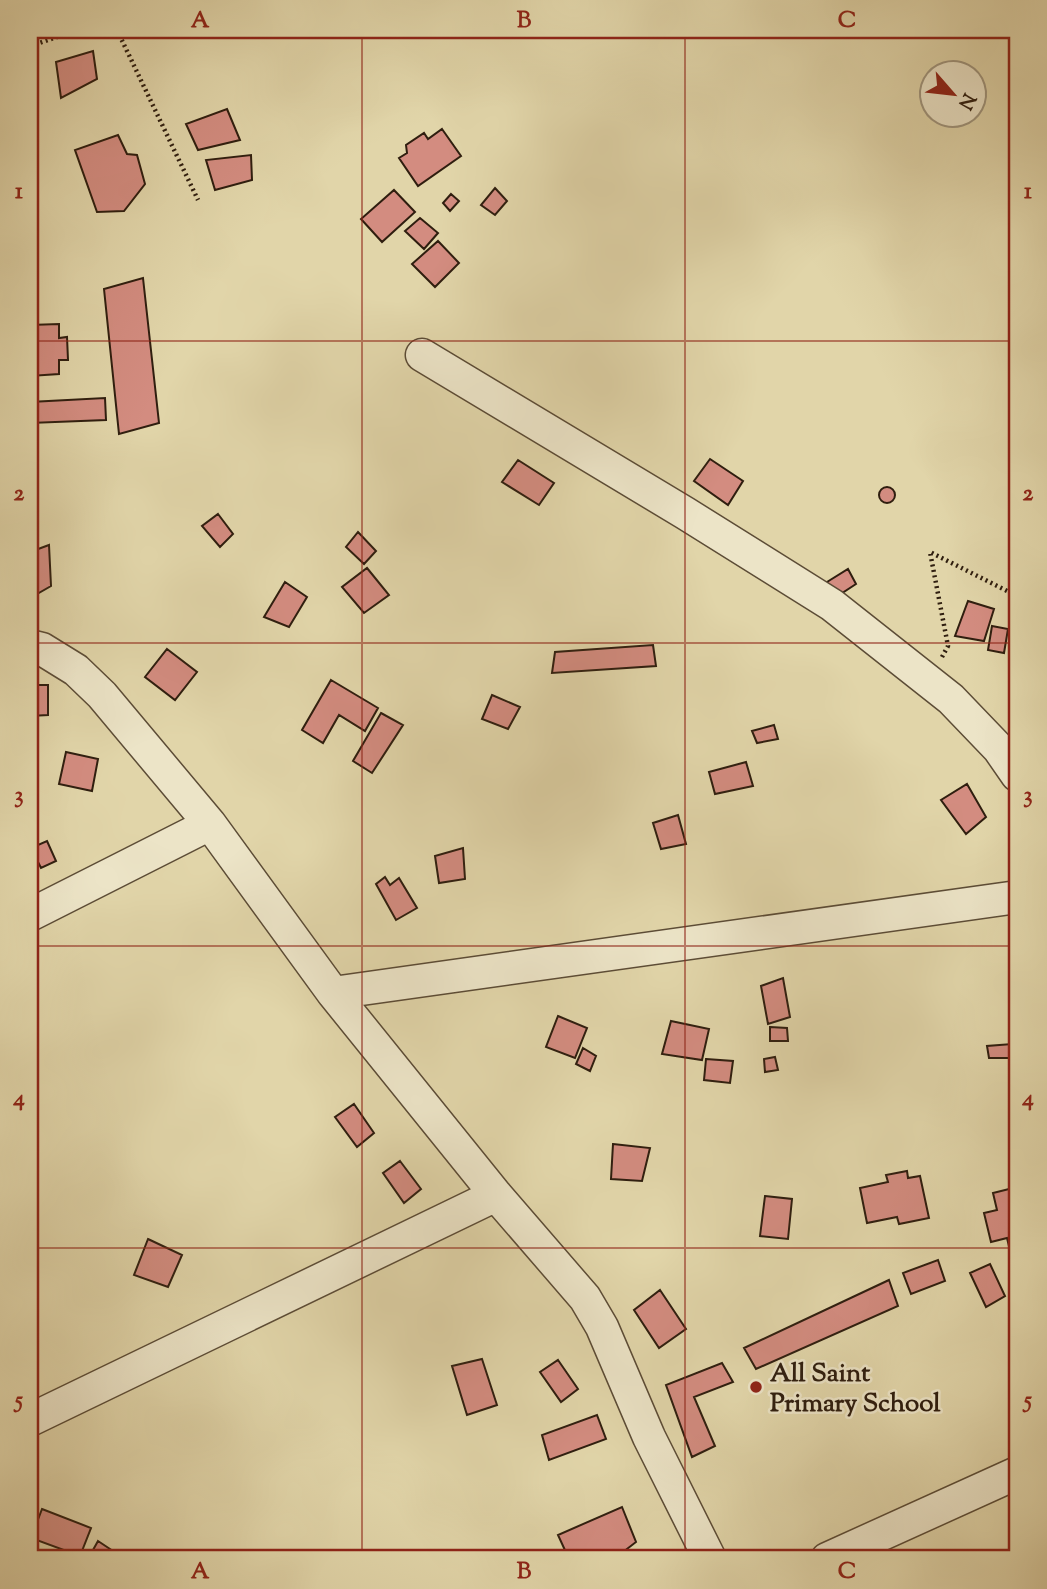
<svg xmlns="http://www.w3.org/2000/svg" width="1047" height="1589" font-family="'Sorts Mill Goudy',serif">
  <rect width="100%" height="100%" fill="#e1d5a9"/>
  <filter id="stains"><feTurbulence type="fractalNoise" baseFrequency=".00286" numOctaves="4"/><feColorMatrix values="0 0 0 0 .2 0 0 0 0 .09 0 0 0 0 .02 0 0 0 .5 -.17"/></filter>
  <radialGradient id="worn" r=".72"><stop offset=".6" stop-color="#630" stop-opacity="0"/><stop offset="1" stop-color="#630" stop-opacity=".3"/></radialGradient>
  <path fill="#d38c80" stroke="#2f1e0f" stroke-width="2" d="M93,51L97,79L61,98L56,62Z
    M227,109L240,140L198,150L186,124Z
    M442,129L461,156L418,186L399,158L407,153L406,145L424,133L428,139Z
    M118,135L127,154L137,155L145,184L124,211L97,212L75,150Z
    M251,155L252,180L215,190L206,160Z
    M495,188L507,201L495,215L481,205Z
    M394,190L415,212L382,242L361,219Z
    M451,194L459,201L450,211L443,203Z
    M420,218L438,233L424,249L405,231Z
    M438,241L459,263L435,287L412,264Z
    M143,278L159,423L119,434L104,289Z
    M59,324V338L67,337L68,360H59V374L30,376V325Z
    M105,398L106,420L30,423V402Z
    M710,459L743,481L728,505L694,481Z
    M518,460L554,483L539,505L502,482Z
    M879 495a8 8 0 1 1 16 0a8 8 0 1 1-16 0Z
    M218,514L233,534L220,547L202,526Z
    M358,532L376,551L364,564L346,547Z
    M49,545L51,586L30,598V552Z
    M367,568L389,595L364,613L342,587Z
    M848,569L856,584L836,597L827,582Z
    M285,582L307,597L289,627L264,617Z
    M968,601L994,609L984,641L955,636Z
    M992,626L1008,629L1004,653L988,650Z
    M653,645L656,666L552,673L555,652Z
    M167,649L197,672L175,700L145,677Z
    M331,680L378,708L365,731L339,715L323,743L302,730Z
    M30,685H48V715L30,716Z
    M492,695L520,707L508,729L482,719Z
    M381,713L403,725L372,773L353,761Z
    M774,725L778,739L757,743L752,731Z
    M66,752L98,759L92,791L59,784Z
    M746,762L753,786L715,794L709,772Z
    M967,784L986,817L966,834L941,800Z
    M678,815L686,844L661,849L653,823Z
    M47,841L56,861L41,868L31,848Z
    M463,848L465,879L439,883L435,856Z
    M385,877L390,885L399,878L417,908L396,920L376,884Z
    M783,978L790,1017L768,1024L761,986Z
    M558,1016L587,1028L575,1058L546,1047Z
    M671,1021L709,1029L702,1060L662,1054Z
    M770,1027L787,1028L788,1041H770Z
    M1012,1044L1013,1058H989L987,1046Z
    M583,1048L596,1056L590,1071L576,1064Z
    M775,1057L778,1070L765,1072L764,1059Z
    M706,1059L733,1061L730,1083L704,1080Z
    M354,1104L374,1133L357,1147L335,1117Z
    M613,1144L650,1148L642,1181L611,1179Z
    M400,1161L421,1189L404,1203L383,1173Z
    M907,1171L908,1178L920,1176L929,1218L899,1224L897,1217L867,1223L860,1188L888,1182L886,1175Z
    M1017,1187V1279L1007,1238L991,1242L984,1213L997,1210L993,1193Z
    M765,1196L792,1199L788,1239L760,1236Z
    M148,1239L182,1255L168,1287L134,1275Z
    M938,1260L945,1281L911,1294L903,1273Z
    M990,1264L1005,1296L986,1307L970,1273Z
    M889,1280L898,1306L756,1369L744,1348Z
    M660,1290L686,1329L659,1348L634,1310Z
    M482,1359L497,1405L467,1415L452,1366Z
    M558,1360L578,1389L561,1402L540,1372Z
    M722,1363L733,1382L694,1397L715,1446L692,1457L666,1385Z
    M597,1415L606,1439L549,1460L542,1435Z
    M622,1507L636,1542L614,1559H595L593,1557L587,1559H569L558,1535Z
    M42,1509L91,1528L80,1556L31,1538Z
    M98,1541L125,1559H88Z"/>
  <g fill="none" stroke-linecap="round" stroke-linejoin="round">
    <defs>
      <path id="minor" d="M422,355L685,513L832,605L951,699L999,749L1017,775
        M30,646L42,649L76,670L102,695L210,824L333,993L496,1195L585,1298L602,1327L649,1437L710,1559
        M30,915L210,824
        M333,993L1017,897
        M30,1420L496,1195
        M827,1559L1017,1473"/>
    </defs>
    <use href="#minor" stroke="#5c4c36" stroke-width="35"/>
    <path stroke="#2f1e0f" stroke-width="4.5" stroke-dasharray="2 3.5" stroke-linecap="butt" d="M117,30L198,200
      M30,46L78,30
      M942,657L948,646L930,552L1017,596"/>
    <use href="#minor" stroke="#ece4c7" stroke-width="32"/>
  </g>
  <path fill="none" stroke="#8f2418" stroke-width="2" stroke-opacity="0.55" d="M362,30V1559M685,30V1559M30,341H1017M30,643H1017M30,946H1017M30,1248H1017"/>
  <circle fill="#8f2418" stroke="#ece4c7" stroke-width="2.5" cx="756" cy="1387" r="7"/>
  <g text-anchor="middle" stroke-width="5" stroke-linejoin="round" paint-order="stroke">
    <g font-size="26" font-weight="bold" fill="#2f1e0f" stroke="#ece4c7" text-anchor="start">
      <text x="770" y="1381">All Saint<tspan x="770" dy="30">Primary School</tspan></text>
    </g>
  </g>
  <rect width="1047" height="1589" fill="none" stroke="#e1d5a9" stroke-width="77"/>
  <g transform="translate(953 94) rotate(118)"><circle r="33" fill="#ece4c7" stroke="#a0957d" stroke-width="2"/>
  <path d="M0-5L12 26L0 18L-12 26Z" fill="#8f2418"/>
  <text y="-10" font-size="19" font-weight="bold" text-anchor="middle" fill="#2f1e0f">N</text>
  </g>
  <rect x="38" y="38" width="971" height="1512" fill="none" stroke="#8f2418" stroke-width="2.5"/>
  <g font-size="23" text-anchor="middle" font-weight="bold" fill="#8f2418">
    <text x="200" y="27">A</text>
    <text x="524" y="27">B</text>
    <text x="847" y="27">C</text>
    <text x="19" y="198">1</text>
    <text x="1028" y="198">1</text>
    <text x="19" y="500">2</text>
    <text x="1028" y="500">2</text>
    <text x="19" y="802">3</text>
    <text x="1028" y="802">3</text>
    <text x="19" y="1105">4</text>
    <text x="1028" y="1105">4</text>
    <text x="19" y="1407">5</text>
    <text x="1028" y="1407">5</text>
    <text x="200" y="1578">A</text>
    <text x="524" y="1578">B</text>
    <text x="847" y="1578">C</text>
  </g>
  <rect width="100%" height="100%" filter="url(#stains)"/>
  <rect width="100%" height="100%" fill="url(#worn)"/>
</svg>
